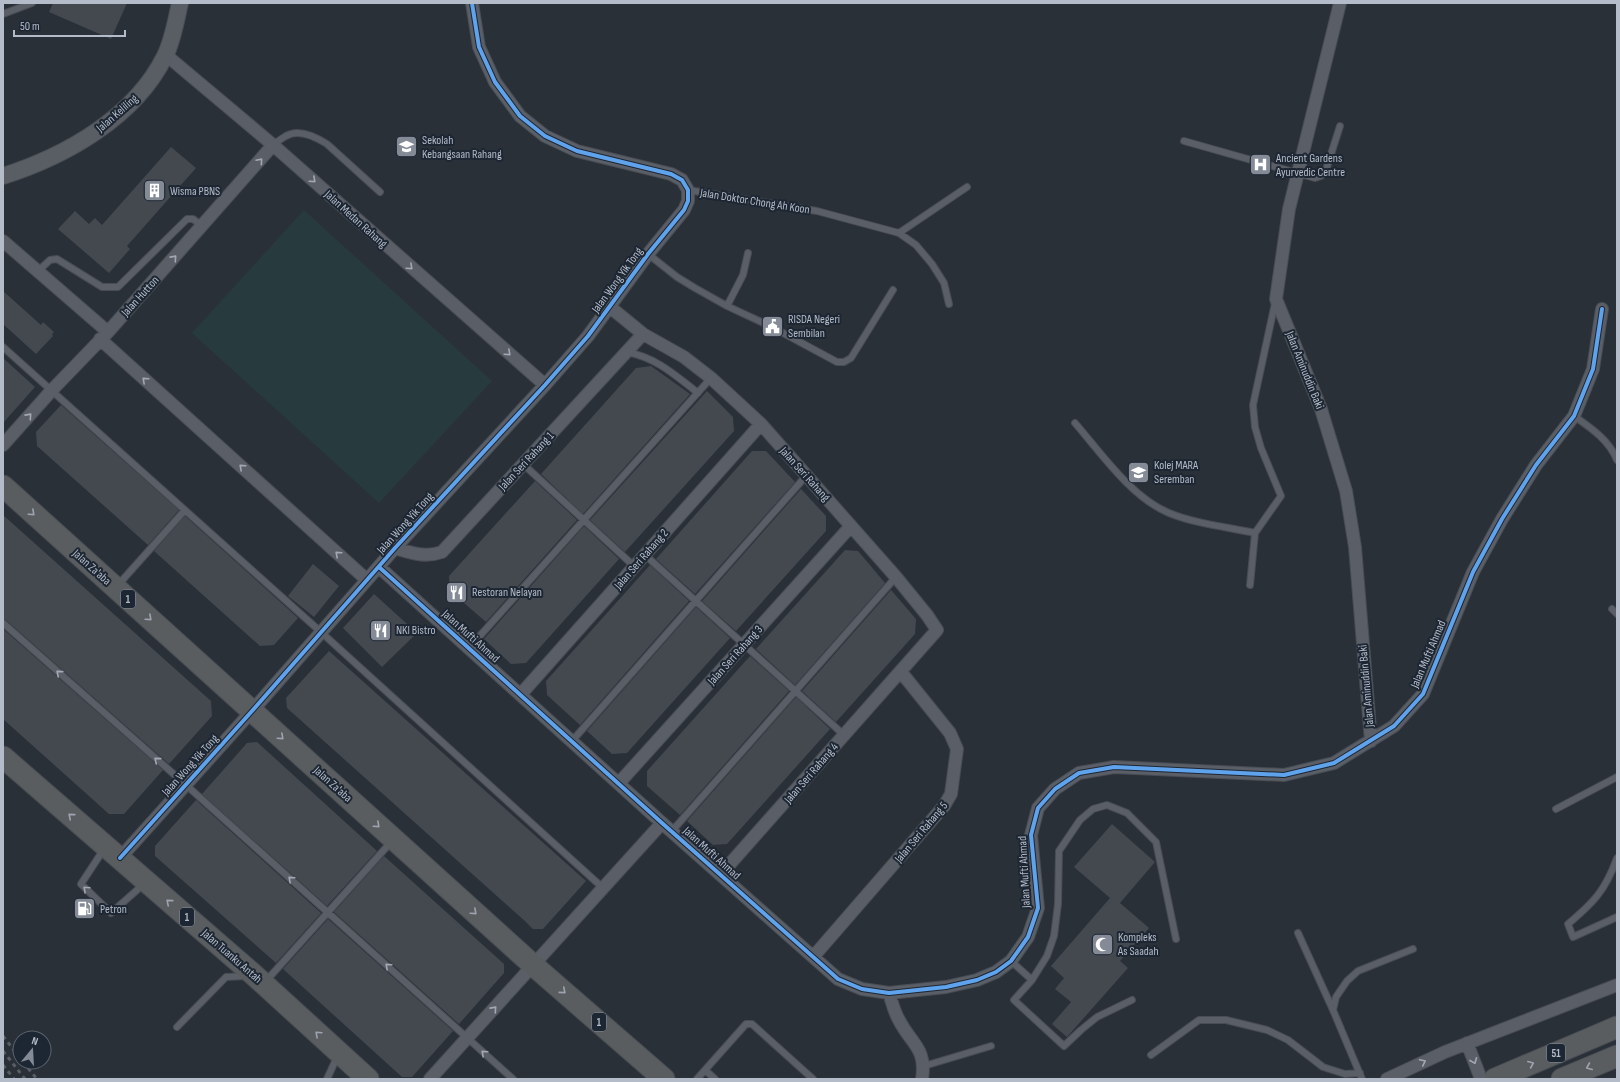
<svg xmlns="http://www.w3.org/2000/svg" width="1620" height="1082" font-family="'Sofia Sans Condensed',sans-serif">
  <rect width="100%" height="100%" fill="#2a3038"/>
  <path fill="#273a3e" d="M304,210L492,381L379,503L192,333Z"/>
  <path fill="#444950" d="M53,3H127L111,39L49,12Z
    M171,147L196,168L127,246L130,249L109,273L58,229L75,211L89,224L95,218L102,225Z
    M3,291L41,325L43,322L54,332L52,334L53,336L36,354L3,324Z
    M3,358L35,387L3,423Z
    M651,366L690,394L583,514L541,474L636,368Z
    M707,391L733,417L734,431L625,552L590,520Z
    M61,405L179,510L148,545L37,446L36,432Z
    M752,451H766L795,482L695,594L656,559Z
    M535,481L577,520L486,622L450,591L449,576Z
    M801,489L826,516V531L736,631L702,601Z
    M3,515L211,701L212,716L169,764L6,620L3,619Z
    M185,516L298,618L274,645L260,646L154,551Z
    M584,526L619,559L526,663L511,664L484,639Z
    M845,550L858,551L885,583L795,685L756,649Z
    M313,564L339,586L314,617L288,596Z
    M650,565L689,601L580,725L547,695L546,681Z
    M891,590L916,619L915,634L836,722L802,691Z
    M374,594L417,633L382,667L343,628Z
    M696,607L730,638L627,753L612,754L587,731Z
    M3,629L163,770L124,814H109L3,719Z
    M329,651L586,881L543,929H533L526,922L287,708L286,698Z
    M750,656L789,691L680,815L647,786V771Z
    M796,697L830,729L727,844L713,845L687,821Z
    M257,742L377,851L327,906L202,794L247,743Z
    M196,800L321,913L276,963L155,856V846Z
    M1112,824L1155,862L1120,903L1149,928L1120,961L1128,968L1067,1037L1052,1024L1071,1002L1055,989L1064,978L1051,966L1110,898L1074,867Z
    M384,856L504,964V973L459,1024L334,912Z
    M328,919L453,1031L412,1077H402L283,969Z"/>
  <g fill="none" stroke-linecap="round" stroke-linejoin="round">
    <defs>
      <path id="lane" d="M3,14L32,3
        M1184,141L1315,178L1321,176L1326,170L1340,126
        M273,145C277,142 282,138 286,136C299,128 316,137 327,144L380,192
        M688,190L817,211L899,233L916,245L932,264L944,283L949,304
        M899,233L967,187
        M648,254L677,277L695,288L727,306L772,327L837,362H844L851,358L893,290
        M38,271L50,260L57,259L102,287H118L187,219H193L202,226
        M727,306L743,275L748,253
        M3,347L322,633L603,888
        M627,352C657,358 675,375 698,393
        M1574,416C1591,428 1609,440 1617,460
        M1075,423C1101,453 1131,497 1169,513C1196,524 1227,527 1255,533
        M523,464L635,567
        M645,555L844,735
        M118,585L185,510
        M1250,585L1255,533L1281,496L1261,448L1255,427L1253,405L1275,303
        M1612,609L1617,614
        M3,623L186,785L513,1079
        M469,648L711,378
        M572,741L806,476
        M1556,809L1617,777
        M672,831L896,577
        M104,849L81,884L111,913L145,883
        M1617,858C1605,891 1594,902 1568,924L1573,937L1617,917
        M1298,933L1333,1010
        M1011,961L1032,980L1047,956L1054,936L1058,904L1059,851L1080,820L1093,809L1107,805L1127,813L1156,842L1176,939
        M1032,980L1014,1000L1064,1046L1081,1030L1097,1017L1132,1000
        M266,981L392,841
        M177,1027L226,977L247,976
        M1151,1055L1199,1020H1226L1267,1030L1288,1040L1323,1067L1345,1074L1360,1073
        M924,1066L991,1046
        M705,1070L715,1079
        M327,1079L338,1055
        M697,1079L746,1024H752L813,1079
        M1362,1079L1333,1010L1336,997L1347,981L1358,971L1413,949"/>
      <path id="street" d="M1340,3L1289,209L1276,299L1321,409L1346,491L1355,547L1371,741
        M166,55L273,145L545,385
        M3,241L108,332
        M610,307L643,334L684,357L711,378L761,424L896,577L927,615L937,630L721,874
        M100,339L367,580
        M3,445L52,390L108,332L273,145
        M395,548C411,553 425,558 442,552L643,334
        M379,567L662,823L838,979L862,989L889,993L946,987L977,980L996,972L1011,961L1028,937L1038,908L1031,835L1038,808L1055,789L1079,773L1114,767L1284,775L1334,763L1394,726L1423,694L1473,572L1502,519L1536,465L1574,416L1593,369L1602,309
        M521,694L761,424
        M619,783L851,526
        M120,858L252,711L395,548L545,385L588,336L648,254L684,210L688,201V190L682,180L671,174L577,151L545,136L520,116L495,82L479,47L472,3
        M813,957L944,806L951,794L957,749L950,733L901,672
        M889,993C892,1002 894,1012 899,1020C911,1044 927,1048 922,1079
        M1467,1043L1481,1079
        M430,1079L662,823
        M1387,1079L1445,1052L1617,985"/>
      <path id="secondary" d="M3,176C66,156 135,117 165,56C173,40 176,20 180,3"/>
      <path id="highway" d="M3,486L533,965L664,1079
        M3,757L254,975L368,1079
        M1495,1079L1617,1027
        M1562,1079L1617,1056"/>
    </defs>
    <use href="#lane" stroke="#484c53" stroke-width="8"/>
    <use href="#street" stroke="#484c53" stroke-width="14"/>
    <use href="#secondary" stroke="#484c53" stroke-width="18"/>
    <use href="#highway" stroke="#474c53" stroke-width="23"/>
    <use href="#lane" stroke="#5a5e66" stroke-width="6"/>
    <use href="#street" stroke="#5a5e66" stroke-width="12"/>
    <use href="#secondary" stroke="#595d64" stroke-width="16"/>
    <use href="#highway" stroke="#5a5d60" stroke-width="21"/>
    <path stroke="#595d64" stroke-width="3" stroke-dasharray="4 4" stroke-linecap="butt" d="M3,1036L20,1058
      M3,1051L25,1079
      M23,1062L37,1079
      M3,1065L14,1079"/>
    <defs>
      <path id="cycleway" d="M379,567L662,823L838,979L862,989L889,993L946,987L977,980L996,972L1011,961L1028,937L1038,908L1031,835L1038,808L1055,789L1079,773L1114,767L1284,775L1334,763L1394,726L1423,694L1473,572L1502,519L1536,465L1574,416L1593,369L1602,309
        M120,858L252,711L395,548L545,385L588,336L648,254L684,210L688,201V190L682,180L671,174L577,151L545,136L520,116L495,82L479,47L472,3"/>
    </defs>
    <use href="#cycleway" stroke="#1d2633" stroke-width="6"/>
    <use href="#cycleway" stroke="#60a3ed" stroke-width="4"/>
  </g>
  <defs><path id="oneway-chevron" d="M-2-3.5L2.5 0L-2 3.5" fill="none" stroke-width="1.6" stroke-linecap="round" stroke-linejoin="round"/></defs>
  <g stroke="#a2a9b5">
    <use href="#oneway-chevron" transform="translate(260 161) rotate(-49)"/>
    <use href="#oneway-chevron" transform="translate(313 180) rotate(42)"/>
    <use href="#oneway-chevron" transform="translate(174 258) rotate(-48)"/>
    <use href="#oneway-chevron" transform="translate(410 267) rotate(42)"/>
    <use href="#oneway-chevron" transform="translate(508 353) rotate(42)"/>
    <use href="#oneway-chevron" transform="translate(145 380) rotate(-138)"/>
    <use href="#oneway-chevron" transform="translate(29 416) rotate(-48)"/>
    <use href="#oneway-chevron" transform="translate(242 467) rotate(-138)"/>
    <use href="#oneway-chevron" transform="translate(338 554) rotate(-138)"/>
    <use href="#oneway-chevron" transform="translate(59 673) rotate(-139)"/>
    <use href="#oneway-chevron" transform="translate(157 760) rotate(-139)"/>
    <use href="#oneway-chevron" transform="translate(291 879) rotate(-138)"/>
    <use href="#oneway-chevron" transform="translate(86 889) rotate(-137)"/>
    <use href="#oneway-chevron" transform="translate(388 966) rotate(-138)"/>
    <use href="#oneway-chevron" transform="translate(494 1009) rotate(-48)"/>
    <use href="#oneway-chevron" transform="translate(484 1053) rotate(-138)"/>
    <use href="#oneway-chevron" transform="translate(1474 1061) rotate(68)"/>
    <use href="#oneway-chevron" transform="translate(1423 1062) rotate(-25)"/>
  </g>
  <g stroke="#9ea4af">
    <use href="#oneway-chevron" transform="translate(32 513) rotate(42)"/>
    <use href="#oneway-chevron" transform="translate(149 618) rotate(42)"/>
    <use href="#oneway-chevron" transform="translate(281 737) rotate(42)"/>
    <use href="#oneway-chevron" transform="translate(71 816) rotate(-139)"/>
    <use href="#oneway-chevron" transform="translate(377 825) rotate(42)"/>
    <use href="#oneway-chevron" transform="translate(169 902) rotate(-139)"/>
    <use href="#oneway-chevron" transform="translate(474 912) rotate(42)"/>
    <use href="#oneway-chevron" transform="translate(563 991) rotate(41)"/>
    <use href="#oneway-chevron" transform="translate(318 1034) rotate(-137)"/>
    <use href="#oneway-chevron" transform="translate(1531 1064) rotate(-23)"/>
    <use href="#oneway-chevron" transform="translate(1589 1067) rotate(157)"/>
  </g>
  <defs>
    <symbol id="school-square" viewBox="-11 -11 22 22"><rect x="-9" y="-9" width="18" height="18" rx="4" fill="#848b96" stroke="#1d2633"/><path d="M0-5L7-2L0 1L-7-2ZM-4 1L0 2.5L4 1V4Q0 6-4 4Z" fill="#fff"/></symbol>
    <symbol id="hospital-square" viewBox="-11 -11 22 22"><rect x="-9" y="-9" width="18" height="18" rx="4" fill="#848b96" stroke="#1d2633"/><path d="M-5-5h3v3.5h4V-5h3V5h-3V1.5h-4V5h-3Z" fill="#fff"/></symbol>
    <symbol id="building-square" viewBox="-11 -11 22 22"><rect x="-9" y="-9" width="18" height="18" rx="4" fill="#848b96" stroke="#1d2633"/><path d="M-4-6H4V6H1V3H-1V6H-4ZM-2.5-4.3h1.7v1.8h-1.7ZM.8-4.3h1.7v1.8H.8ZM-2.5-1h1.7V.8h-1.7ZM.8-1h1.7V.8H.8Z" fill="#fff"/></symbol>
    <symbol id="civic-square" viewBox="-11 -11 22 22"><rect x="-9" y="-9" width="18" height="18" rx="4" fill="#848b96" stroke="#1d2633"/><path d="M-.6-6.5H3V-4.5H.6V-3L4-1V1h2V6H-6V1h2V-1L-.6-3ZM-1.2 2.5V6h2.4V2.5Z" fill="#fff"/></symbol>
    <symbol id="university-square" viewBox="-11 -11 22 22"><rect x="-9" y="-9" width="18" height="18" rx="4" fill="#848b96" stroke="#1d2633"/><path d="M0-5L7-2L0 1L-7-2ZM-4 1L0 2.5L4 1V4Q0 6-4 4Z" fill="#fff"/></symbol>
    <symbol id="restaurant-square" viewBox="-11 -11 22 22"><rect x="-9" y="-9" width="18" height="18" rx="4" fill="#848b96" stroke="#1d2633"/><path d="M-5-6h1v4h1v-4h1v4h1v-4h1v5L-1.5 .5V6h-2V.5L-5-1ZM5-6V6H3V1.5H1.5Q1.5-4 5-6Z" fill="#fff"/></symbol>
    <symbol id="fuel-square" viewBox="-11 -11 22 22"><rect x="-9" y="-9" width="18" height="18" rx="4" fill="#848b96" stroke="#1d2633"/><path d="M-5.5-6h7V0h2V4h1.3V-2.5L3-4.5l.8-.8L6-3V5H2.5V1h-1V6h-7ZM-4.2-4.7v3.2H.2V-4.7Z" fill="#fff"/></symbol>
    <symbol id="mosque-square" viewBox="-11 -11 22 22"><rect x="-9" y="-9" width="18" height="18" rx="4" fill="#848b96" stroke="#1d2633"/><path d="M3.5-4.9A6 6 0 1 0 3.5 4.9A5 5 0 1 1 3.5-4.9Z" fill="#fff"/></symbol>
  </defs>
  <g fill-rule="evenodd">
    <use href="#school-square" x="394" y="134" width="25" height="25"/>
    <use href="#hospital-square" x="1248" y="152" width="25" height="25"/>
    <use href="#building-square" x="142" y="178" width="25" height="25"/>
    <use href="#civic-square" x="760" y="314" width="25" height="25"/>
    <use href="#university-square" x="1126" y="460" width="25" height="25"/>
    <use href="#restaurant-square" x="444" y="580" width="25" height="25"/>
    <use href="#restaurant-square" x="368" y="618" width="25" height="25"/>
    <use href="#fuel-square" x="72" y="896" width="25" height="25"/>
    <use href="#mosque-square" x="1090" y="932" width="25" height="25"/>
  </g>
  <g text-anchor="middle" stroke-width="4" stroke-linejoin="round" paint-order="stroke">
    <g fill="#1d2633" stroke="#878f9c" stroke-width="1">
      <rect x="121" y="590" width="14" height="18" rx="3"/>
      <rect x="180" y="908" width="14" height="18" rx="3"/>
      <rect x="592" y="1013" width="14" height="18" rx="3"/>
      <rect x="1547" y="1044" width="18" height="18" rx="3"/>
    </g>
    <g font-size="11" font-weight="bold" fill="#b4bcc9">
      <text x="128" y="603">1</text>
      <text x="187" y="921">1</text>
      <text x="599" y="1026">1</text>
      <text x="1556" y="1057">51</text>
    </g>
    <g font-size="12" fill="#b4bcc9" stroke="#1d2633">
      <text transform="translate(117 113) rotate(-41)" y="4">Jalan Keliling</text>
      <text transform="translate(755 201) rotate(9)" y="4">Jalan Doktor Chong Ah Koon</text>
      <text transform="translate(356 219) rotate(42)" y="4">Jalan Medan Rahang</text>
      <text transform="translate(617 280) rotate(-54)" y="4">Jalan Wong Yik Tong</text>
      <text transform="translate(140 296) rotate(-48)" y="4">Jalan Hutton</text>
      <text transform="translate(1305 370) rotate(68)" y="4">Jalan Aminuddin Baki</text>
      <text transform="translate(526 461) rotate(-47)" y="4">Jalan Seri Rahang 1</text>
      <text transform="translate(805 474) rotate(48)" y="4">Jalan Seri Rahang</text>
      <text transform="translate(405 523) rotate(-48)" y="4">Jalan Wong Yik Tong</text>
      <text transform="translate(641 559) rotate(-49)" y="4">Jalan Seri Rahang 2</text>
      <text transform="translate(92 567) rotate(42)" y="4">Jalan Za'aba</text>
      <text transform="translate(471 636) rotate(42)" y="4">Jalan Mufti Ahmad</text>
      <text transform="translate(1428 654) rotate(-67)" y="4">Jalan Mufti Ahmad</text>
      <text transform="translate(735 655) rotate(-48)" y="4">Jalan Seri Rahang 3</text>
      <text transform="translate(1366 686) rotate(-95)" y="4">Jalan Aminuddin Baki</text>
      <text transform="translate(190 765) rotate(-48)" y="4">Jalan Wong Yik Tong</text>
      <text transform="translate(811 773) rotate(-49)" y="4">Jalan Seri Rahang 4</text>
      <text transform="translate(333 784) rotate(42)" y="4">Jalan Za'aba</text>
      <text transform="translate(921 832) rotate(-50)" y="4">Jalan Seri Rahang 5</text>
      <text transform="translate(712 853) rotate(42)" y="4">Jalan Mufti Ahmad</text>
      <text transform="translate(1024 872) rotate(-93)" y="4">Jalan Mufti Ahmad</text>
      <text transform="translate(232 956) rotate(41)" y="4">Jalan Tuanku Antah</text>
    </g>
    <g font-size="12" fill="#b4bcc9" stroke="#1d2633" text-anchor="start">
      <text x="422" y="144">Sekolah<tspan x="422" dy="14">Kebangsaan Rahang</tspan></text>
      <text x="1276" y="162">Ancient Gardens<tspan x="1276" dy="14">Ayurvedic Centre</tspan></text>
      <text x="170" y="195">Wisma PBNS</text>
      <text x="788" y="323">RISDA Negeri<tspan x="788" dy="14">Sembilan</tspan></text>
      <text x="1154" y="469">Kolej MARA<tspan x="1154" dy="14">Seremban</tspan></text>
      <text x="472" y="596">Restoran Nelayan</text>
      <text x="396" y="634">NKI Bistro</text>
      <text x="100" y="913">Petron</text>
      <text x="1118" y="941">Kompleks<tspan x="1118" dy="14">As Saadah</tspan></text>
    </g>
  </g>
  <rect width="1620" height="1082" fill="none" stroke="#b4bcc9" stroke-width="8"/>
  <g transform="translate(32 1050) rotate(18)"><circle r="19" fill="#1d2633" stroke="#59626f"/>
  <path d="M0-3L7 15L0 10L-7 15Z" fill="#848b96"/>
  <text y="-6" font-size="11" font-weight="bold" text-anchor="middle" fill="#b4bcc9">N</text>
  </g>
  <path d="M14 30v6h111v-6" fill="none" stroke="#b4bcc9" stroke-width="2"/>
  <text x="20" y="30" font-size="12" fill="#b4bcc9" stroke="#1d2633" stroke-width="3" paint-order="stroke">50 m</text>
</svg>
